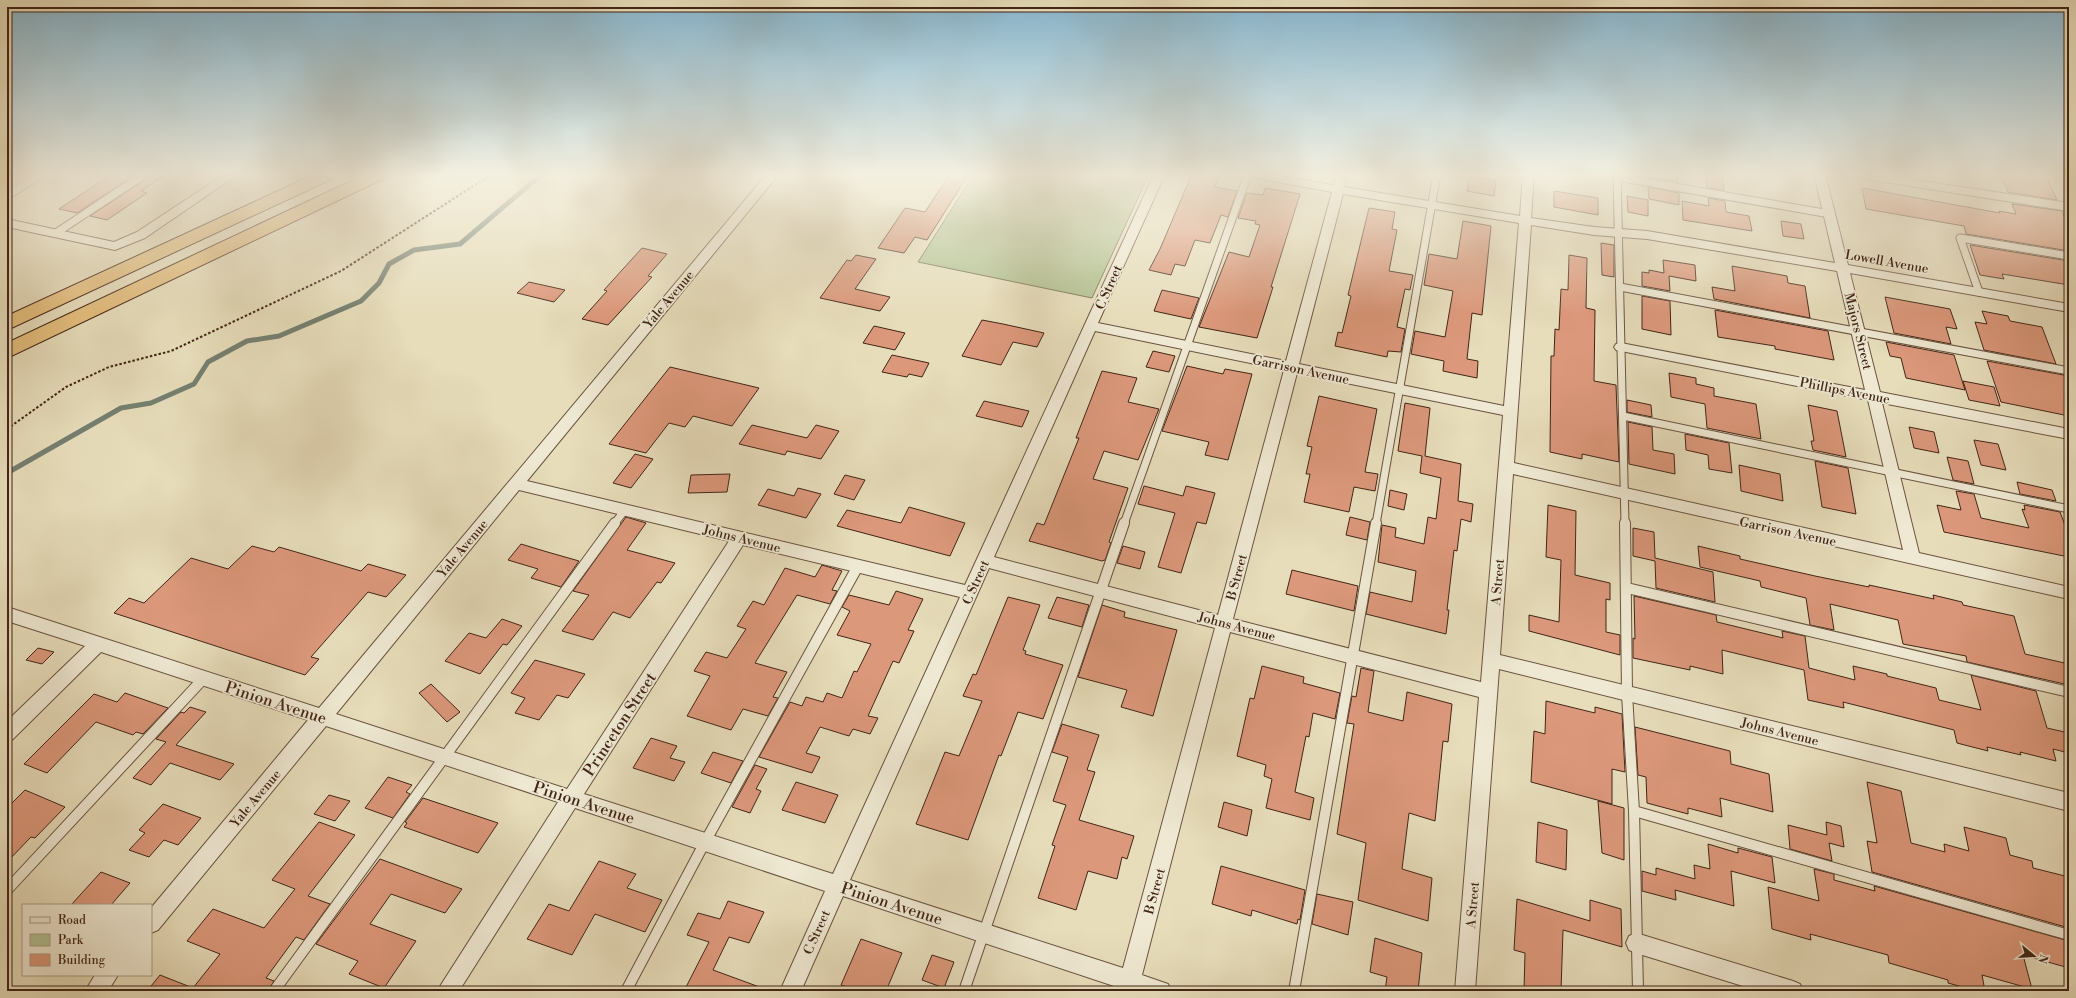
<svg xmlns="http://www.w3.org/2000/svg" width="2076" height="998" font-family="'Libre Bodoni',serif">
  <rect width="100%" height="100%" fill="#e7ddbb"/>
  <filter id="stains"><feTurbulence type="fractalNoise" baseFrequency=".005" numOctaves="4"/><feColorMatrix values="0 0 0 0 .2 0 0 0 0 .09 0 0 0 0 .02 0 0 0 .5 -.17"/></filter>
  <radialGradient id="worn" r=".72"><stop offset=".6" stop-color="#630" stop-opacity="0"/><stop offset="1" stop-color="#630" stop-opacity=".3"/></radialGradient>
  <path fill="#b3c292" stroke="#7a7454" d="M974,174H1149L1092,298L918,262Z"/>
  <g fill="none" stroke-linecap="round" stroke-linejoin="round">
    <path stroke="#758071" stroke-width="5" d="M7,473L121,408L151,403L194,384L208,362L247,341L279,336L361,301L379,283L389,264L414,250L460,244L542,174"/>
  </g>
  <path fill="#dc987b" stroke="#412516" d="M112,174H136L77,213L59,209Z
    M150,174H167L141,191L147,193L107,220L90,216L148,178Z
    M950,174L967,177L927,240L915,237L904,253L878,248L905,208L925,212Z
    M1192,174L1219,177L1215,187L1237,191L1228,217L1221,215L1210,243L1195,240L1185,266L1175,264L1171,275L1149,270L1160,249Z
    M1648,174H1677L1678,182L1648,177Z
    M1705,174H1722L1724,190L1707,188Z
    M2000,174H2045L2057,200L2008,192Z
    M1469,176L1496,181L1494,196L1467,191Z
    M1648,187L1679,193V205L1649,199Z
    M1265,188L1300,194L1271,287H1273L1257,338L1199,327L1229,252L1249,257L1260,225L1255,224L1256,221L1238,218L1247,193L1263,195Z
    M1862,188L2000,213L1999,211L2016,214L2012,204L2062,211L2067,222L2069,223V251L1966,234L1964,226L1866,209Z
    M1554,191L1598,198V215L1554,207Z
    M1627,196L1648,200V216L1628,212Z
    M1708,198L1725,201L1726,212L1749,216L1752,231L1683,220L1682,201L1709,206Z
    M1369,208L1395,212L1392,229L1397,230L1389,271L1413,275L1410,290L1405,289L1397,327L1405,329L1401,352L1388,351L1387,357L1335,346L1338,332L1342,333L1351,296L1348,295Z
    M1463,221L1491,226L1482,315L1472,313L1467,359L1478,361L1477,378L1443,371L1444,361L1411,354L1415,331L1445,337L1453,291L1424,285L1429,254L1457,259Z
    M1781,221L1801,224L1804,239L1783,236Z
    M1601,243L1614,245V277L1602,275Z
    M1970,245L2069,261V285L2002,274L2004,279L1980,275Z
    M642,248L667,254L648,276L652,277L608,325L582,319L607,291L604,290Z
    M856,255L876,259L855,289L890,297L880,311L820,298L847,260L851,261Z
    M1569,255L1587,258L1586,308L1595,310L1594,381L1616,385L1619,462L1582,454V459L1550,452L1551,356H1554L1555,329L1559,330L1561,289L1568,290Z
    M1663,260L1695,265L1696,281L1669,276L1670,291L1642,286V272L1649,273V270L1664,273Z
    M1732,266L1787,276L1788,283L1805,286L1810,318L1714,299L1712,287L1735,291Z
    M529,282L565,290L554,302L517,293Z
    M1162,290L1199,298L1191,319L1154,311Z
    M1642,296L1670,301L1671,335L1642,329Z
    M1885,297L1950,309L1957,329L1946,327L1951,344L1894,333Z
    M1715,310L1828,331L1834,360L1775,349V346L1718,337Z
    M1982,311L2008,316L2010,321L2042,327L2056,364L1984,350L1975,322L1987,324Z
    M982,320L1003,324L1044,333L1037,347L1013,342L1001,365L962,356Z
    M874,326L905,333L895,350L863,343Z
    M1886,342L1954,355L1965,390L1906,378L1901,358L1890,356Z
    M1153,351L1175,356L1169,372L1146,367Z
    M892,355L929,363L922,377L909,374L907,377L882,372Z
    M1987,361L2069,376V416L2001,402Z
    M1187,366L1223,374L1225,369L1252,374L1228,460L1205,455L1209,442L1162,431Z
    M670,367L759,388L732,426L693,416L685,427L669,423L646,453L609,444Z
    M1102,371L1137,378L1128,402L1159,409L1138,460L1104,451L1093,479L1128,488L1109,542L1111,543L1105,560L1102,561L1029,541L1037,523L1044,525L1079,438H1076Z
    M1669,373L1696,378V384L1714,388V396L1756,404L1761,439L1707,428L1705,404L1671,397Z
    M1963,381L1994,387L2000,406L1969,400Z
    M1319,396L1377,409L1365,472L1378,474L1375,491L1354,487L1349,512L1304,502L1310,474H1306L1312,447L1307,446Z
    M1627,400L1651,405L1652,417L1627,412Z
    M984,401L1029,411L1022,427L976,416Z
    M1405,403L1430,408L1425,456L1461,464L1458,501L1473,504L1471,522L1461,519L1457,551L1454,550L1447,610H1449L1446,634L1366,614L1370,592L1412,602L1416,571L1378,562L1382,525L1396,528L1395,537L1424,544L1428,517L1436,519L1441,478L1420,473L1422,456L1398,451Z
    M1808,405L1837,411L1846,457L1813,450L1811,441H1814Z
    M1628,422L1652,427L1653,450L1674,454L1675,474L1629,464Z
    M752,425L807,438L816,425L839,431L821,459L787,451L785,455L739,444Z
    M1909,427L1934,432L1939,453L1914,448Z
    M1685,434L1729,443L1732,473L1709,469L1708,455L1686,450Z
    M1974,440L1998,444L2006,470L1981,465Z
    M635,454L653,459L631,488L613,483Z
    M1947,457L1968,461L1974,484L1953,480Z
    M1815,461L1848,468L1856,514L1822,507Z
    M1739,465L1780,474L1783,501L1741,491Z
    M730,474L727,492L688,493L691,475Z
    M845,475L865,480L854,500L834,494Z
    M2017,482L2052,490L2056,501L2020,494Z
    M1144,486L1183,496L1186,486L1215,493L1206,524L1197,522L1181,573L1158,567L1175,513L1138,504Z
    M798,488L821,494L806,518L758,505L768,489L794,496Z
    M1390,490L1407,494L1404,510L1388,506Z
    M1956,491L1974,494L1981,518L2029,528L2022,509L2025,510L2024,505L2060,512L2066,528L2069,529V557L1944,532L1937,505L1961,510Z
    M1548,505L1576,511L1575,575L1610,583V600L1606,599V632L1620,635V655L1529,631V615L1559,622L1561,560L1546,557Z
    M909,507L965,523L950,556L837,526L847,510L901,523Z
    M626,517L646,523L627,550L675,563L661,583L657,582L630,618L613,612L593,640L562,631L589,595L573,591Z
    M1350,517L1370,522L1367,540L1346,535Z
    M1633,528L1654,532L1655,558L1713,572L1715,602L1656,588L1655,561L1633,556Z
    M521,544L544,551L579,561L561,587L531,578L538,569L508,560Z
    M252,546L274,552L279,547L361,571L368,564L406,575L386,597L368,592L311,657L319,659L305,675L114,613L129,598L144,603L191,558L228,569Z
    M1123,546L1145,552L1140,569L1117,563Z
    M1698,546L1740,556V559L1815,576L1869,587V585L1934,599L1933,595L1962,602L1963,605L2014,616L2025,654L2069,664V685L1967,662L1966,656L1903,644L1898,620L1830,604L1834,630L1810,625L1806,598L1761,587L1760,581L1700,567Z
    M822,565L842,571L832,590L837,591L830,604L797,595L755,663L787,672L773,697L778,698L768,716L743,709L731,730L687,716L710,676L694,671L706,652L727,658L746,629L737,626L753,601L764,605L785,568L815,577Z
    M1292,570L1358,586L1354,611L1286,594Z
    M896,591L923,599L908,630L914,631L899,663L893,661L868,716L878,718L870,734L853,729L849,736L820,727L806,753L820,757L812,773L759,757L790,702L802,706L806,697L823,702L827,693L842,698L854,671L857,672L871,644L837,635L850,611L842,607L849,595L889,605Z
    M1634,596L1716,615L1717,622L1783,638L1782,631L1805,636L1809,668L1855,680L1853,666L1887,674V676L1936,688L1939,700L1981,710L1971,675L2036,691L2047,728L2069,733V753L2053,749L2056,761L2020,752L2021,755L1987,747L1988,751L1957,743L1954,730L1843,702L1844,708L1808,700L1804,670L1722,650L1723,674L1690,666V670L1633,658V638L1635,639Z
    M1008,597L1040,605L1023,650L1026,651L1025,654L1063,665L1043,719L1018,712L1001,756L999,755L968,840L916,824L945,752L959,756L982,701L963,696L973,674L976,675Z
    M1057,597L1089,605L1082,627L1048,618Z
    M1102,605L1125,612L1124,617L1177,630L1153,716L1121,707L1127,690L1078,677Z
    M502,619L522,626L507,645L503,644L480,674L445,661L469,633L486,638Z
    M38,648L54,652L42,664L26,660Z
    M535,660L585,674L568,698L557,695L539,720L515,713L525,698L511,693Z
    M1262,666L1304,677L1303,683L1340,693L1335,719L1313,713L1309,737L1306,736L1295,792L1314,798L1310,820L1266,808L1272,779L1264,776L1266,765L1237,756L1250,698L1254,699Z
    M1361,668L1374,671L1368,712L1403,721L1407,692L1452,704L1448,742L1443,741L1435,821L1409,813L1402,869L1432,878L1428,921L1358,900L1366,843L1337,834L1354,724L1347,723L1352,696L1356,697Z
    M431,684L460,712L447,722L419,693Z
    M125,693L168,708L143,734L136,732L133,735L96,722L47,773L24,764L94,694L117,702Z
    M1546,701L1595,713V707L1622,714L1625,772L1612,769V804L1531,782L1534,731L1545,734Z
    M190,707L206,712L176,745L234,764L220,780L170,763L151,785L133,778L166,742L156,739L181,712L184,713Z
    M1062,724L1099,735L1087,770L1095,772L1079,820L1134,836L1127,859L1122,857L1117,879L1088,871L1076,910L1038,898L1055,846L1052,845L1066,805L1053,801L1068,757L1052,752Z
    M1635,727L1730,751L1731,764L1769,774L1773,812L1720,798L1722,817L1688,808V814L1647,803L1646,777L1638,775Z
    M651,738L677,746L670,758L685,762L674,781L633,768Z
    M713,752L743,761L731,783L701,773Z
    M755,765L767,769L756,789L761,791L750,813L732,807Z
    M388,777L412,785L406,792L410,794L393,818L365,808Z
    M796,782L838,795L825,823L782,810Z
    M1867,782L1901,791L1911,843L1945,852L1944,844L1969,851L1964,827L2006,838L2010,855L2032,861L2033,868L2069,877V928L1872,872L1867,841L1877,843Z
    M25,790L65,807L35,838L31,837L7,862V808Z
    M329,795L350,801L335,821L314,814Z
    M423,798L498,823L478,853L404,827L407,823L405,822Z
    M1598,801L1624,808V860L1602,853Z
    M1224,802L1252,810L1247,836L1218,827Z
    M163,804L201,818L178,845L164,840L149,857L129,850L145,833L139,830Z
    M319,822L355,835L308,896L330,904L304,940L296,937L266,978L274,981L268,991H147L160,975L193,988L220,954L187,941L213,909L264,928L295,889L272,880Z
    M1538,822L1567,830L1566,870L1536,862Z
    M1826,822L1841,826L1844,847L1829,843L1832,861L1790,849L1788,825L1827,835Z
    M1708,844L1738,853V848L1772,857L1775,883L1731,871L1734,906L1675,890L1676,900L1642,891V871L1656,875V868L1695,879L1694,865L1710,869Z
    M380,859L462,889L445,913L391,894L370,924L416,941L384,988L349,974L358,961L316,944Z
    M599,861L636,874L627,888L662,900L645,932L595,914L572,955L527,939L549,904L569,911Z
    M1221,866L1305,890L1300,920L1298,919L1297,924L1252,910L1251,916L1212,904Z
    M1814,869L1834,874V880L1875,891L1874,886L2069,941V968L2023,955L2032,989L1982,975L1985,991H1977L1948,983V980L1889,963L1888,955L1810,934L1811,940L1772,929L1768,887L1819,901Z
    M101,872L130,883L111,905H71Z
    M1317,894L1353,902L1348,935L1312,924Z
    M1517,899L1590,921V900L1621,909L1622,947L1563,930L1561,991H1524L1525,953L1514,950Z
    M728,901L764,912L749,943L729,937L713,970L765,989V991H684L709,942L687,935L698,913L720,919Z
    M1375,938L1422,953L1418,991H1385L1387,977L1370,972Z
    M861,939L902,953L886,991H859L841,985Z
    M932,955L954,962L944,988L922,980Z"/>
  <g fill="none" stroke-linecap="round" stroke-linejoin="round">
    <defs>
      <path id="service-far1" d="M1617,174L1625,524
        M1617,177L1830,214
        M56,233L145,174
        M1620,287L2069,371
        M1979,292L1960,238L2069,256
        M1623,416L2069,509
        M614,524L625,510
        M1124,524L1248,174
        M1376,524L1437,174"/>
      <path id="service" d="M1625,523L1627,694L1634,811
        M1627,588L2069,692
        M7,890L204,678
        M274,991L615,523
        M626,991L705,842L858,566
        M964,991L1124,523
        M1294,991L1376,523
        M1638,991L1634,811L2069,935"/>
      <path id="minor" d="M35,174H48L7,200V192Z
        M225,174L237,175L145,238L115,250L7,227V219L114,242L137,232Z
        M767,174H779L527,481L965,585L1154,174H1165L1098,323L1286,361L1332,192L1250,177L1246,176L1245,174H1267L1333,185L1337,174H1347L1344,187L1520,216L1523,174H1534L1531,218L1594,227L1647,231L1835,263L1814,174H1825L1848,265L2069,304V312L1850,273L1880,392L2069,429V439L1882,403L1919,553L2069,587V599L1513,474L1500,655L2069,793V811L1499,669L1475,991H1455L1479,697L1230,632L1142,975L1168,984L1171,991H1129L843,896L801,991H780L825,891L575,808L459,991H437L558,802L326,726L158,930L151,933V908L308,720L101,652L13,739L7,741V721L85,646L7,621V607L319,708ZM1343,194L1519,223L1504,406L1299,364ZM1531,225L1594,235L1647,239L1837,271L1865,390L1621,343L1616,344L1614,347L1616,350L1621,351L1868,400L1903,550L1514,463ZM1095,331L1284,370L1218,615L994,557ZM1297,373L1503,415L1481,682L1233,619ZM519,490L729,541L567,789L336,714ZM743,545L960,597L833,874L584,794ZM989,568L1215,628L1123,968L850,880Z
        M1847,174H1873L2069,203V211L1853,177Z
        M1636,933L1793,981L1800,984L1803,991H1759L1636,953L1629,950L1626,943L1629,936Z
        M95,975H118L108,991H85Z"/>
      <path id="motorway" d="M315,174H336L334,178L7,330V316Z
        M366,174H387L385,178L7,358V343Z"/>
    </defs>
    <use href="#service-far1" stroke="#6a533f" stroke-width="9"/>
    <use href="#service" stroke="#6a533f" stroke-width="12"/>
    <use href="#minor" stroke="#6a533f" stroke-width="2"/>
    <use href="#motorway" stroke="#412516" stroke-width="2"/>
    <path stroke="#412516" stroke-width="2" stroke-dasharray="2.5 2" stroke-linecap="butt" d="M7,429L66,387L109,367L171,351L341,271L492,174"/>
    <use href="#service-far1" stroke="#efe9d3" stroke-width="7"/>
    <use href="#service" stroke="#efe9d3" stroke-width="10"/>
    <use href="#minor" fill="#efe9d3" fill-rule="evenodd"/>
    <use href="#motorway" fill="#e4be7e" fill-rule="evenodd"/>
  </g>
  <linearGradient id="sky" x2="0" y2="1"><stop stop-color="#87b7d0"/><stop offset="0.56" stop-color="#f4f0e0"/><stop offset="1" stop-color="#f4f0e0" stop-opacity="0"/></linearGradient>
  <rect width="2076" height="313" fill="url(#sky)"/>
  <g text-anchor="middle" stroke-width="3.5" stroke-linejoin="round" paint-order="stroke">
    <g font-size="13" fill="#412516" stroke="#efe9d3">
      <text transform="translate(1887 261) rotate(10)" y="5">Lowell Avenue</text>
      <text transform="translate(1108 287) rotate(-66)" y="5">C Street</text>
      <text transform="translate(668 299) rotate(-50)" y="5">Yale Avenue</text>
      <text transform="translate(1859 331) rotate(76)" y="5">Majors Street</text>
      <text transform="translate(1301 369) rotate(12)" y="5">Garrison Avenue</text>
      <text transform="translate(1845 390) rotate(11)" y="5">Phillips Avenue</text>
      <text transform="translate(1788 531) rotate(12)" y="5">Garrison Avenue</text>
      <text transform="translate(742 538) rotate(14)" y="5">Johns Avenue</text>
      <text transform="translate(462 548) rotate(-50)" y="5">Yale Avenue</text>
      <text transform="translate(1236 577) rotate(-75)" y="5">B Street</text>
      <text transform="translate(975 582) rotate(-66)" y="5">C Street</text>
      <text transform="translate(1497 582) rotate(-85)" y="5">A Street</text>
      <text transform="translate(1237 626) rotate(15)" y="5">Johns Avenue</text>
      <text transform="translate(1780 731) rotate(14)" y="5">Johns Avenue</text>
      <text transform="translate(255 798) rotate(-50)" y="5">Yale Avenue</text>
      <text transform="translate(1154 891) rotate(-75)" y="5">B Street</text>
      <text transform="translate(1472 905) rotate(-85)" y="5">A Street</text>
      <text transform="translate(816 932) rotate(-66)" y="5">C Street</text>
    </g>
    <g font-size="16" fill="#412516" stroke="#efe9d3">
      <text transform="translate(276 702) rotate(18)" y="6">Pinion Avenue</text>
      <text transform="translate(619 724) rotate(-57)" y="6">Princeton Street</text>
      <text transform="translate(584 802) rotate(18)" y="6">Pinion Avenue</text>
      <text transform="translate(892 903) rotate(18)" y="6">Pinion Avenue</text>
    </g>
  </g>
  <rect width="2076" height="998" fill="none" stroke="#e7ddbb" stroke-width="24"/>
  <rect x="8" y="8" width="2060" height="982" fill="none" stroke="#412516" stroke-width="2"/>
  <rect x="12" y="12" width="2052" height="974" fill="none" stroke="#412516"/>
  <rect x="22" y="904" width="130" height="72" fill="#efe9d3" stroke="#a99b87"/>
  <rect x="30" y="917" width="20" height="6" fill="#efe9d3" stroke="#a99b87"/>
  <text x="58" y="924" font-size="12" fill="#412516">Road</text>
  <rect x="30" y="934" width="20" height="12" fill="#b3c292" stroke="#a99b87"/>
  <text x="58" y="944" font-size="12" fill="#412516">Park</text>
  <rect x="30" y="954" width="20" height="12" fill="#dc987b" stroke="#a99b87"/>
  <text x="58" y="964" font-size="12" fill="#412516">Building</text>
  <g transform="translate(2034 956) rotate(108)" stroke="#efe9d3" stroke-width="3" paint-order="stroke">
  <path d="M0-3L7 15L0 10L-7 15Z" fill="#412516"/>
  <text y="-6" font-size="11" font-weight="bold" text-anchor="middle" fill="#412516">N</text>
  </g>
  <rect width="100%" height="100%" filter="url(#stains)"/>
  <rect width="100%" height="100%" fill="url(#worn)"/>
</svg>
